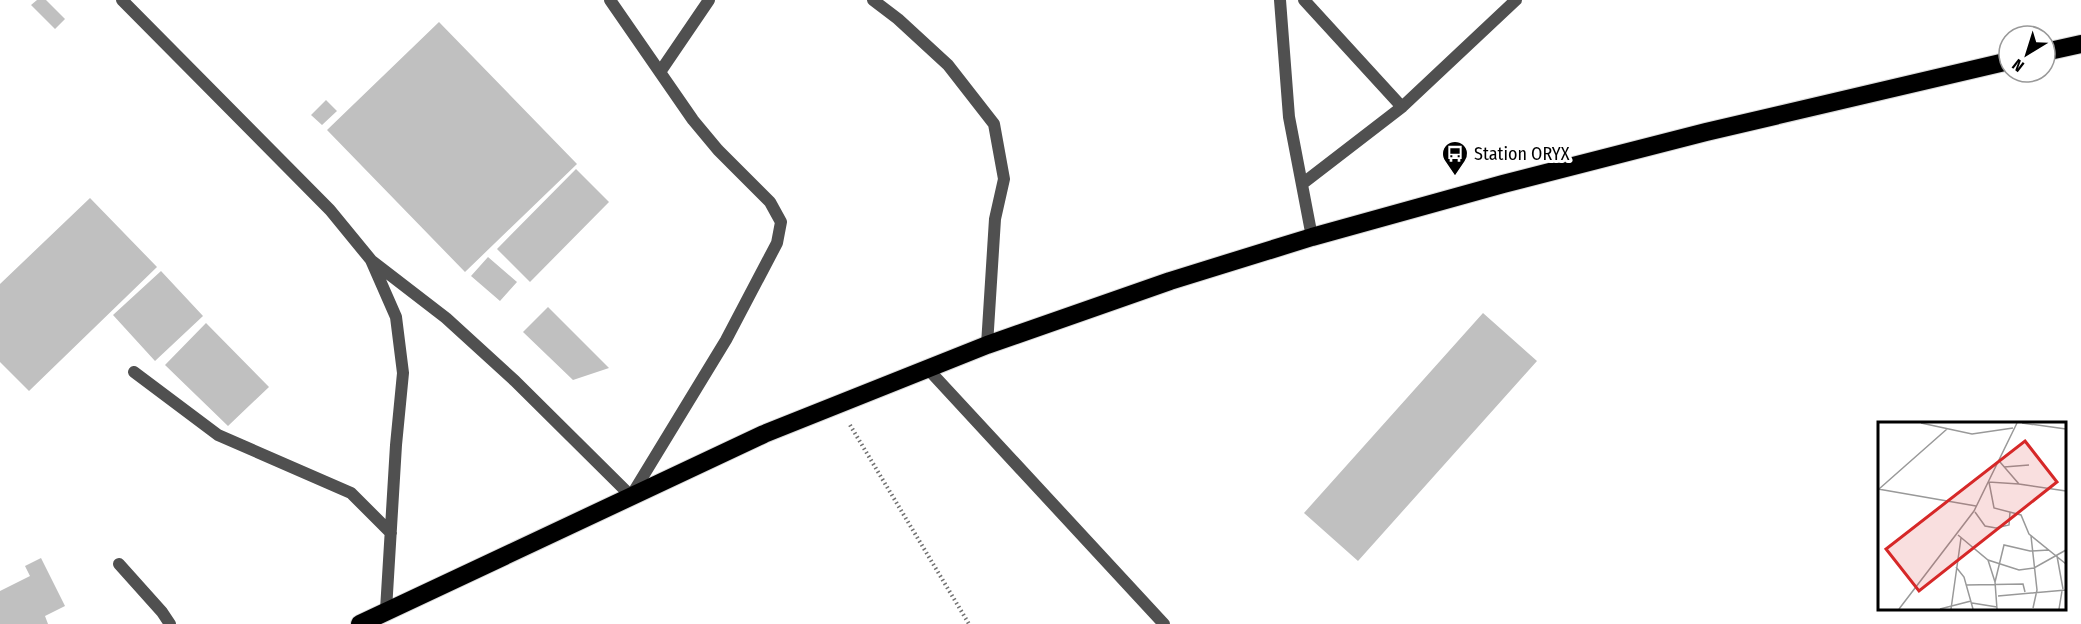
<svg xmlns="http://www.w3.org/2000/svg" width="2081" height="624" font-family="'Fira Sans Condensed',sans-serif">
  <rect width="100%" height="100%" fill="#fff"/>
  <path fill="#c0c0c0" d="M37,0H46L65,19L55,29L31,5Z
    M439,22L577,164L465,272L327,130Z
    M326,100L337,111L322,125L311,115Z
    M576,169L609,202L530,282L497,249Z
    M90,198L157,267L29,391L0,362V284Z
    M488,257L517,282L500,301L471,276Z
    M161,271L203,316L155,361L113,315Z
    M548,307L609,368L573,380L523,332Z
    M1483,313L1537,361L1358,561L1304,513Z
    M206,323L269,387L228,426L165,365Z
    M41,558L65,606L45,616L48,624H0V591L30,576L25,566Z"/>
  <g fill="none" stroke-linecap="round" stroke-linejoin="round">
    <defs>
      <path id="highway" d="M2045,52L2081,44
        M360,624L764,434L987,345L1170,281L1312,237L1503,184L1706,132L2009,61"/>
    </defs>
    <use href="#highway" stroke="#dbdbdb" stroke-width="20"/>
    <path stroke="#727272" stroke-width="4" stroke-dasharray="1.5 3" stroke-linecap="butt" d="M850,425L969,624"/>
    <path stroke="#505050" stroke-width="12" d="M122,0L330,210L371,260L396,317L403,373L396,445L386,610
      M372,261L446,318L515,381L631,496
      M134,372L218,435L351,493L391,533
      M119,564L162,612L170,624"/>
    <path stroke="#505050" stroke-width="12" d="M610,0L693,120L718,150L770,202L781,222L777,243L726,340L631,496
      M873,0L898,19L948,65L994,124L1004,179L995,219L987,345
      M1280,0L1289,117L1312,237
      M1304,0L1402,107
      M660,72L709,0
      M1302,184L1402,107L1516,0
      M927,368L1164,624"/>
    <use href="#highway" stroke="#000" stroke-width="18"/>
  </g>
  <defs>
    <symbol id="bus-pin" viewBox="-11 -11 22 30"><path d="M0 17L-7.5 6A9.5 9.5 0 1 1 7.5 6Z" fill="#000" stroke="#fff"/><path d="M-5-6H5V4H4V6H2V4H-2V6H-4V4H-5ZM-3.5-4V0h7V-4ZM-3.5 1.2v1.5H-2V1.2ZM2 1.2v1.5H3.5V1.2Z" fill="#fff"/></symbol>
  </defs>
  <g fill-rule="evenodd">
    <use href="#bus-pin" x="1440" y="139" width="30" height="40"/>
  </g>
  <g text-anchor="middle" stroke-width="6" stroke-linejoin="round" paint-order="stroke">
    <g font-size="18" fill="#000" stroke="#fff" text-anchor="start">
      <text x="1474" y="160">Station ORYX</text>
    </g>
  </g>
  <g transform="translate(1878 422)">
    <rect width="188" height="188" fill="#fff"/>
    <path fill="none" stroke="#999" stroke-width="1.5" d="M43,1L94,12L135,6M144,1L188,7M122,40L141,62L188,69M126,45L151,43M141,62L111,60L116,86L143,93L151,112L188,142M0,67L98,84M1,67L69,7M97,90L107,104L118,106L131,103L132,90M80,113L110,138L141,148L156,146L188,128M153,114L159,168L155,186M179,134L185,167M110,138L117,160L119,187M78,145L86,155L95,187M117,160L126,123L152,129L171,128M88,163L145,162L147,170M120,174L188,168M94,181L119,185M21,187L96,89L139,1M62,187L93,179M73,187L83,116M181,187L184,169"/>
    <path fill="#d62828" fill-opacity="0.15" stroke="#d62828" stroke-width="3" d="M147,19L179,60L41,169L8,127Z"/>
    <rect width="188" height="188" fill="none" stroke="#000" stroke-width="3"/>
  </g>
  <g transform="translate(2027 54) rotate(218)"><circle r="28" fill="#ffffff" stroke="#999999" stroke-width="1.5"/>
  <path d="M0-4.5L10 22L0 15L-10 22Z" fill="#000000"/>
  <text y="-9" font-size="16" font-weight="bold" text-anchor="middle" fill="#000000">N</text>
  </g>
</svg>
